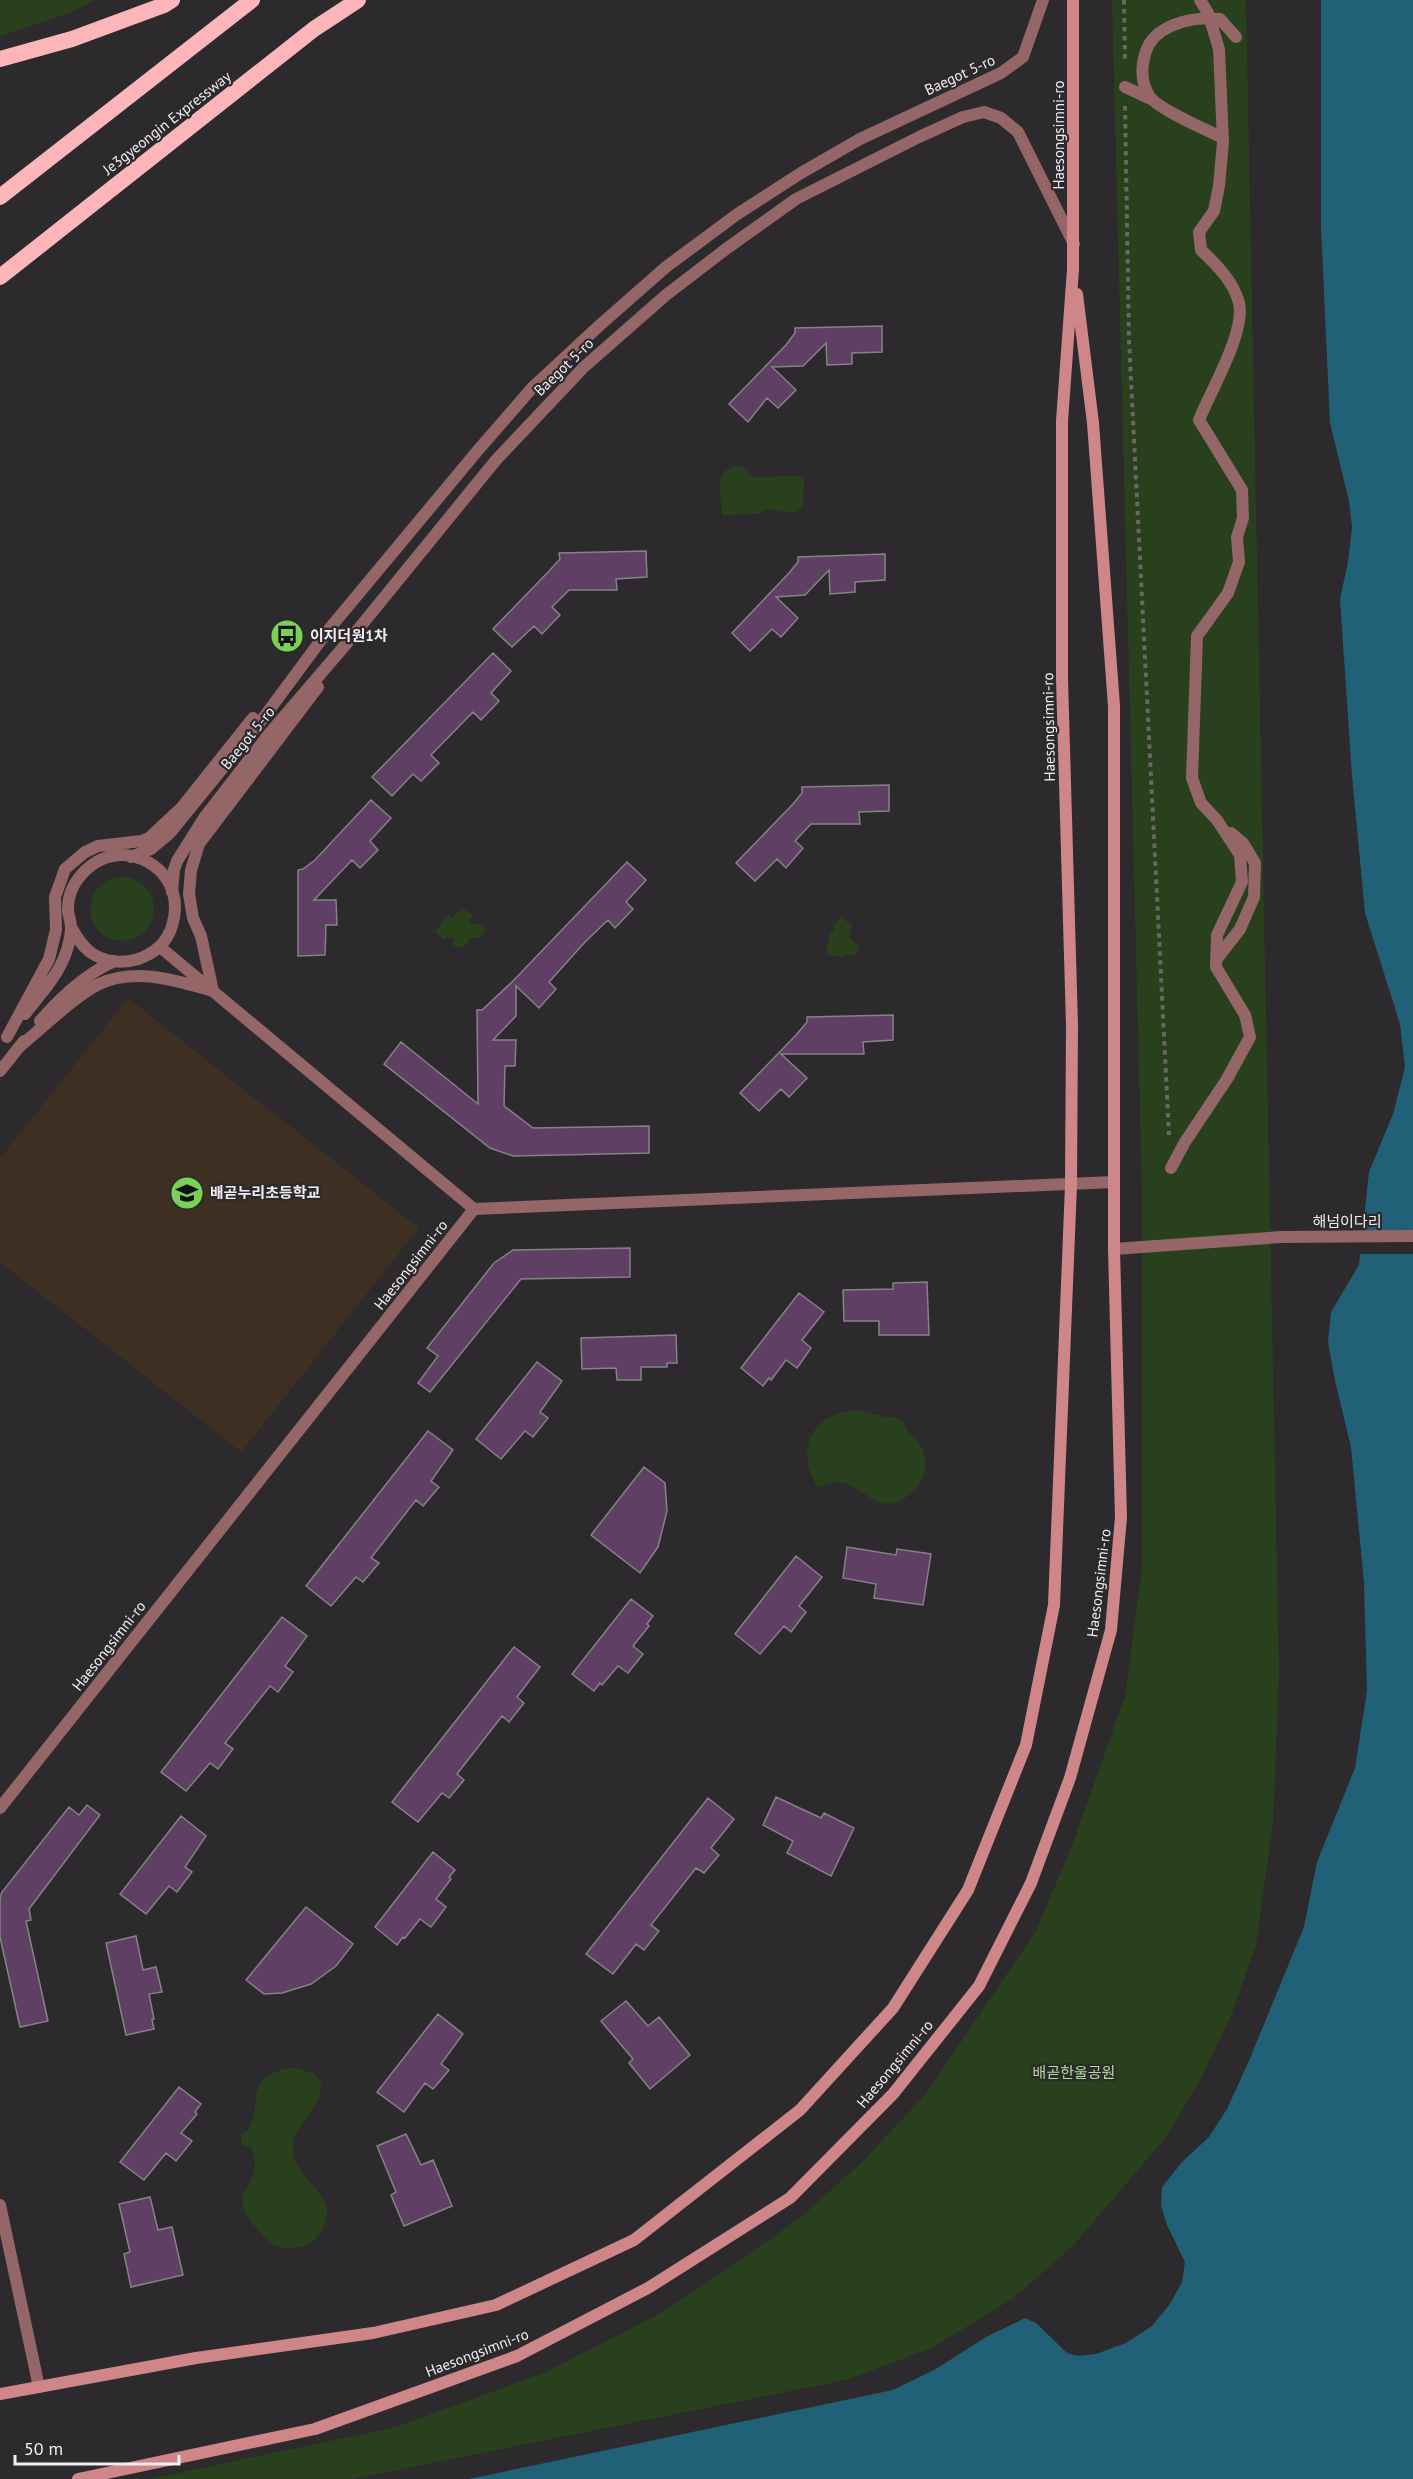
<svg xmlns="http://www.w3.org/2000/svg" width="1413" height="2479" font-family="'PT Sans','Noto Sans KR',sans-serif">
  <rect width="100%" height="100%" fill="#2c2a2d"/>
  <path fill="#3e2f23" d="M128,998L419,1228L241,1452L0,1262V1158Z"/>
  <path fill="#28401b" d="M0,0H95L72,12L0,36Z
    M1112,0H1246L1279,1673L1273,1823L1256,1945L1231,2016L1201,2078L1167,2136L1071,2248L1012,2299L932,2348L846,2380L353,2479H150L396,2427L546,2372L657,2315L723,2272L800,2218L860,2164L925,2095L1036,1931L1073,1843L1125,1696L1142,1569V1192Z
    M735,466L743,467L753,477L804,476L803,505C791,525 774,498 759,514L722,515C722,496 711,473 735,466Z
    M90 909a32 32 0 1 1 64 0a32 32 0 1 1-64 0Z
    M462,908L473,915L469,923L475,925L479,923L486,931L480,938H469L464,948L452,945L454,939L448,937L444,940L435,931L449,915L452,918Z
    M841,917L853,926L849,932V937L858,945V952L852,956L846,954L843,957L826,955L830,934L835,929L833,926Z
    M858,1410C868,1412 876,1415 885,1417C889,1418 893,1416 898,1419C905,1422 905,1427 909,1432C913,1437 918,1440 921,1446C930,1463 924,1484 909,1495C870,1526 860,1464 818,1488C793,1449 813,1412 858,1410Z
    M294,2067L315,2074L321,2082C323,2111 294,2122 293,2148C292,2180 341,2193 323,2228C319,2237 312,2243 303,2246C293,2250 281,2249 272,2244C266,2240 248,2219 245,2213C243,2208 243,2201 242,2195C252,2183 261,2161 250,2147L242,2145L241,2135C270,2119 234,2076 294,2067Z"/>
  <path fill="#206177" d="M1321,0H1413V2479H469L893,2390L936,2369L986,2337L1025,2318L1036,2323L1067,2353L1078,2356L1096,2354L1126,2343L1152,2326L1170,2304L1182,2282L1185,2262L1167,2225L1161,2205L1162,2187L1183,2161L1209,2137L1227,2109L1248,2063L1304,1927L1317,1862L1355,1768L1367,1691L1364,1583L1351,1447L1335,1381L1328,1342L1331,1312L1359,1265L1369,1172L1393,1114L1405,1067L1400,1024L1365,913L1352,776L1340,599L1348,562L1352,527L1349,501L1330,423L1321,227Z"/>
  <path fill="#2c2a2d" d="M1358,1231H1413V1254H1356Z"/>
  <path fill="#5f3f64" stroke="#858286" stroke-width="1.5" d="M882,326V352L852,353V364L827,365L826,343L803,366L772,367L796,390L778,408L767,398L748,422L729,404L786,345L795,333V328Z
    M646,551L647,577L616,579L617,590H569L552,607L560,615L542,634L534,626L512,647L493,629L550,570L560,559L559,553Z
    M885,554V580L855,582V592L830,594L829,570L805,595L776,597L798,618L781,637L772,629L750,651L732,633L789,573L798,562V557Z
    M493,653L511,671L491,693L499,701L481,720L473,712L431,755L439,763L421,781L413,774L392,796L372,777Z
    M889,785V811L859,812L860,824H811L795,841L803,848L786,868L777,859L755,881L736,863L793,804L802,793V787Z
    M371,800L391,818L370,841L378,850L360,868L352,860L314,900H336L337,925H326L325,955L298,956V870L303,869L315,860Z
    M627,862L646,880L626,902L633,909L615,928L608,920L585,942L549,982L556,989L539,1008L516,986V1016L493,1040H516L515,1066H505L504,1106L533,1128L649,1126V1153L513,1156L490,1148L384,1064L401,1042L478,1104L477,1010H482L512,982Z
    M893,1015V1040L863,1042L864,1054H781L807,1078L789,1097L781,1089L759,1111L740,1093L797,1034L807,1022V1017Z
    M630,1248V1277L521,1279L430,1392L418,1383L438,1356L427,1348L494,1263L513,1250Z
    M927,1282L929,1335H879V1321H844L843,1290L893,1289V1283Z
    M799,1293L824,1312L802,1340L811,1348L797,1368L786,1360L771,1380L769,1378L763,1386L741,1368Z
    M676,1335L677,1363H667V1367H641V1380H617L616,1368L582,1369L581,1338Z
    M537,1362L562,1381L540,1412L548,1418L533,1437L525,1431L501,1459L476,1439Z
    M428,1431L453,1450L431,1481L439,1487L423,1506L416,1500L371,1558L379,1563L363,1582L356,1577L331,1606L306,1586Z
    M644,1467L665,1483L667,1511L658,1547L640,1573L591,1535Z
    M847,1547L896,1555L897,1549L931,1554L923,1605L874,1598L876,1584L843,1578Z
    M796,1556L822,1577L799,1606L806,1612L791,1632L784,1626L760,1654L735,1634Z
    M631,1599L653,1616L647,1624L649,1626L633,1646L643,1654L628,1673L618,1666L602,1685L600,1683L594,1691L572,1674Z
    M282,1617L307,1636L285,1666L293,1672L278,1692L270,1686L225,1743L233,1749L218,1769L210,1763L186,1791L161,1772Z
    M514,1647L540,1667L517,1697L524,1703L509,1722L502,1716L457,1774L464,1780L449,1798L442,1793L418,1822L392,1802Z
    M776,1797L821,1818L824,1813L854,1828L831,1876L787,1853L793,1841L763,1825Z
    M708,1798L734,1819L711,1848L719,1855L704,1873L696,1868L651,1925L659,1931L644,1950L636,1944L613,1974L586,1954Z
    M87,1805L100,1815L29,1909L31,1920L26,1921L48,2021L20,2027L0,1937V1898L2,1892L69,1807L79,1815Z
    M181,1816L206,1836L185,1867L192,1872L177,1892L169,1886L146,1914L120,1894Z
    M433,1852L455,1870L449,1877L451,1879L436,1899L446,1907L431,1927L420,1919L405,1938L403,1937L397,1945L375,1927Z
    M306,1907L353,1944L336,1966L311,1984L282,1993L264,1994L246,1980Z
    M136,1936L143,1970L156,1967L162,1992L149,1994L154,2019H152L154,2029L126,2035L106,1943Z
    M626,2001L648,2026L659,2017L690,2055L650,2089L629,2063L633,2059L601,2021Z
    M438,2014L463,2034L441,2064L449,2070L433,2089L425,2083L404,2112L377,2092Z
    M179,2087L201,2104L195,2112L197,2114L181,2133L192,2141L176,2161L166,2153L144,2180L120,2162Z
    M406,2134L421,2165L433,2160L452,2206L404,2226L391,2195L396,2192L377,2146Z
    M150,2197L158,2230L172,2227L183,2275L131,2287L124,2254L130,2252L119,2204Z"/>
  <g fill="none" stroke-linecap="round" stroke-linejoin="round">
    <path stroke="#69676a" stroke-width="4" stroke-dasharray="4.5 4.5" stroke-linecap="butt" d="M1124,0L1125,59
      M1125,106L1129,340L1169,1135"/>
    <path stroke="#946667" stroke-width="12" d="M1125,87L1151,99
      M1223,138C1207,130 1158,109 1150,97C1137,78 1141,44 1162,31C1179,20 1201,17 1220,19L1236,37
      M1216,960L1240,929L1254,897L1255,863L1243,843L1231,833
      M1171,1168L1185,1142L1227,1079L1250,1037L1245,1015L1216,967L1217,935L1242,882L1240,855L1217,820L1201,803L1192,778L1197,636L1228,593L1239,562L1237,537L1243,518L1242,490L1199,420C1210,392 1246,332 1239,303C1234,282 1216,264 1201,250L1199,232L1214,211L1219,186L1223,142L1219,49L1208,13L1200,0
      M1114,1249L1281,1237L1413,1236"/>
    <path stroke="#946667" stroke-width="12" d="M131,857L151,849L170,833L261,721L330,628L479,449L532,388L600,325L666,267L736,215L801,173L860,139L1001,73L1023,57L1043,0
      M172,892L174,870L177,861L204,818L269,734L347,643L496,460L584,367L666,295L726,249L796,199L919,137L963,117L984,112L1001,118L1018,132L1074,244
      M160,947L474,1209
      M25,1014C39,996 55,979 64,958C68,948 71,938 71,927C71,921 68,915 68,909C68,880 95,854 124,855C141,856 157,865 166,878C176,893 177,910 172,926C162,960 117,972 90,952C81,945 76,936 71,927
      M40,1021C61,997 86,973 115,961
      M7,1037L49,959L56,930L55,897L65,869L85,852L98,846L141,841L149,838L182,807L253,718
      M19,1047C40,1030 76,995 99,984C136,967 177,981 213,991L201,936L193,918L189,894L191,870L199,844L318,687
      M0,1071L24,1041
      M0,1808L474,1209L1114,1182
      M0,2205L39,2387"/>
    <path stroke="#cf8689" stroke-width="12" d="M0,2394L196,2358L373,2333L496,2305L634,2240L800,2110L893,2008L968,1890L1026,1745L1054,1605L1071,1185L1072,1025L1062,679V421L1073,269V0
      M78,2479L315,2429L517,2356L648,2288L790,2198L893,2094L979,1986L1031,1883L1070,1778L1111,1630L1121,1517L1114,1249V706L1093,423L1077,294"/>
    <path stroke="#fcb5b8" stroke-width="16" d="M0,59L72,39L164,5L172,0
      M0,197L252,0
      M0,277L314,29L358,0"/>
  </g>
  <defs>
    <symbol id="bus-disc" viewBox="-11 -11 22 22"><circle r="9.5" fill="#7bd155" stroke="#2c2a2d"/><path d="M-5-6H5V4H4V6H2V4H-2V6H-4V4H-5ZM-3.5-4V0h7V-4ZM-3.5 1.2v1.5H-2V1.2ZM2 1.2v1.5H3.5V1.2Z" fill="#111"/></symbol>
    <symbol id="school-disc" viewBox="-11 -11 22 22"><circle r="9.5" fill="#7bd155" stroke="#2c2a2d"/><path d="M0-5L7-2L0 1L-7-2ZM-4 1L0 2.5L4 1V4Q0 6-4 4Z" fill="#111"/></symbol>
  </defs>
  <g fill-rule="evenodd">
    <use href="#bus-disc" x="268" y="617" width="38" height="38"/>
    <use href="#school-disc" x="168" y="1174" width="38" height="38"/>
  </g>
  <g text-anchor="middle" stroke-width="4.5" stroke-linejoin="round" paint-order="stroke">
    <g font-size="15" fill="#f0eef1" stroke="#2c2a2d">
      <text transform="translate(960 75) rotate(-25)" y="5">Baegot 5-ro</text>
      <text transform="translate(167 123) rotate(-38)" y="5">Je3gyeongin Expressway</text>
      <text transform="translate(1059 135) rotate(-90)" y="5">Haesongsimni-ro</text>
      <text transform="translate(564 367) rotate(-44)" y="5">Baegot 5-ro</text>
      <text transform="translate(1049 727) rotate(-91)" y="5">Haesongsimni-ro</text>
      <text transform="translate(248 738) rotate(-51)" y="5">Baegot 5-ro</text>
      <text x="1347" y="1227">해넘이다리</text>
      <text transform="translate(411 1265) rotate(-52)" y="5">Haesongsimni-ro</text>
      <text transform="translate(1099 1583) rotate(-83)" y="5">Haesongsimni-ro</text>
      <text transform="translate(109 1646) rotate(-52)" y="5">Haesongsimni-ro</text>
      <text transform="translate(895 2064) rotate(-50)" y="5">Haesongsimni-ro</text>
      <text transform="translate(477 2353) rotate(-21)" y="5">Haesongsimni-ro</text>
    </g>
    <g font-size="15" font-weight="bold" fill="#f0eef1" stroke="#2c2a2d" text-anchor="start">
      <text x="310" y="641">이지더원1차</text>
      <text x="210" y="1198">배곧누리초등학교</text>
    </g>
    <g font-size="15" fill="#b0dd99" stroke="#2c2a2d">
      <text x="1074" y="2078">배곧한울공원</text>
    </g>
  </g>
  <path d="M15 2455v9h164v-9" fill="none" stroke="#f0eef1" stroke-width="3"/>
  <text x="24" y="2455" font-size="18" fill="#f0eef1" stroke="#2c2a2d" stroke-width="4.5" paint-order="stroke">50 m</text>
</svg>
